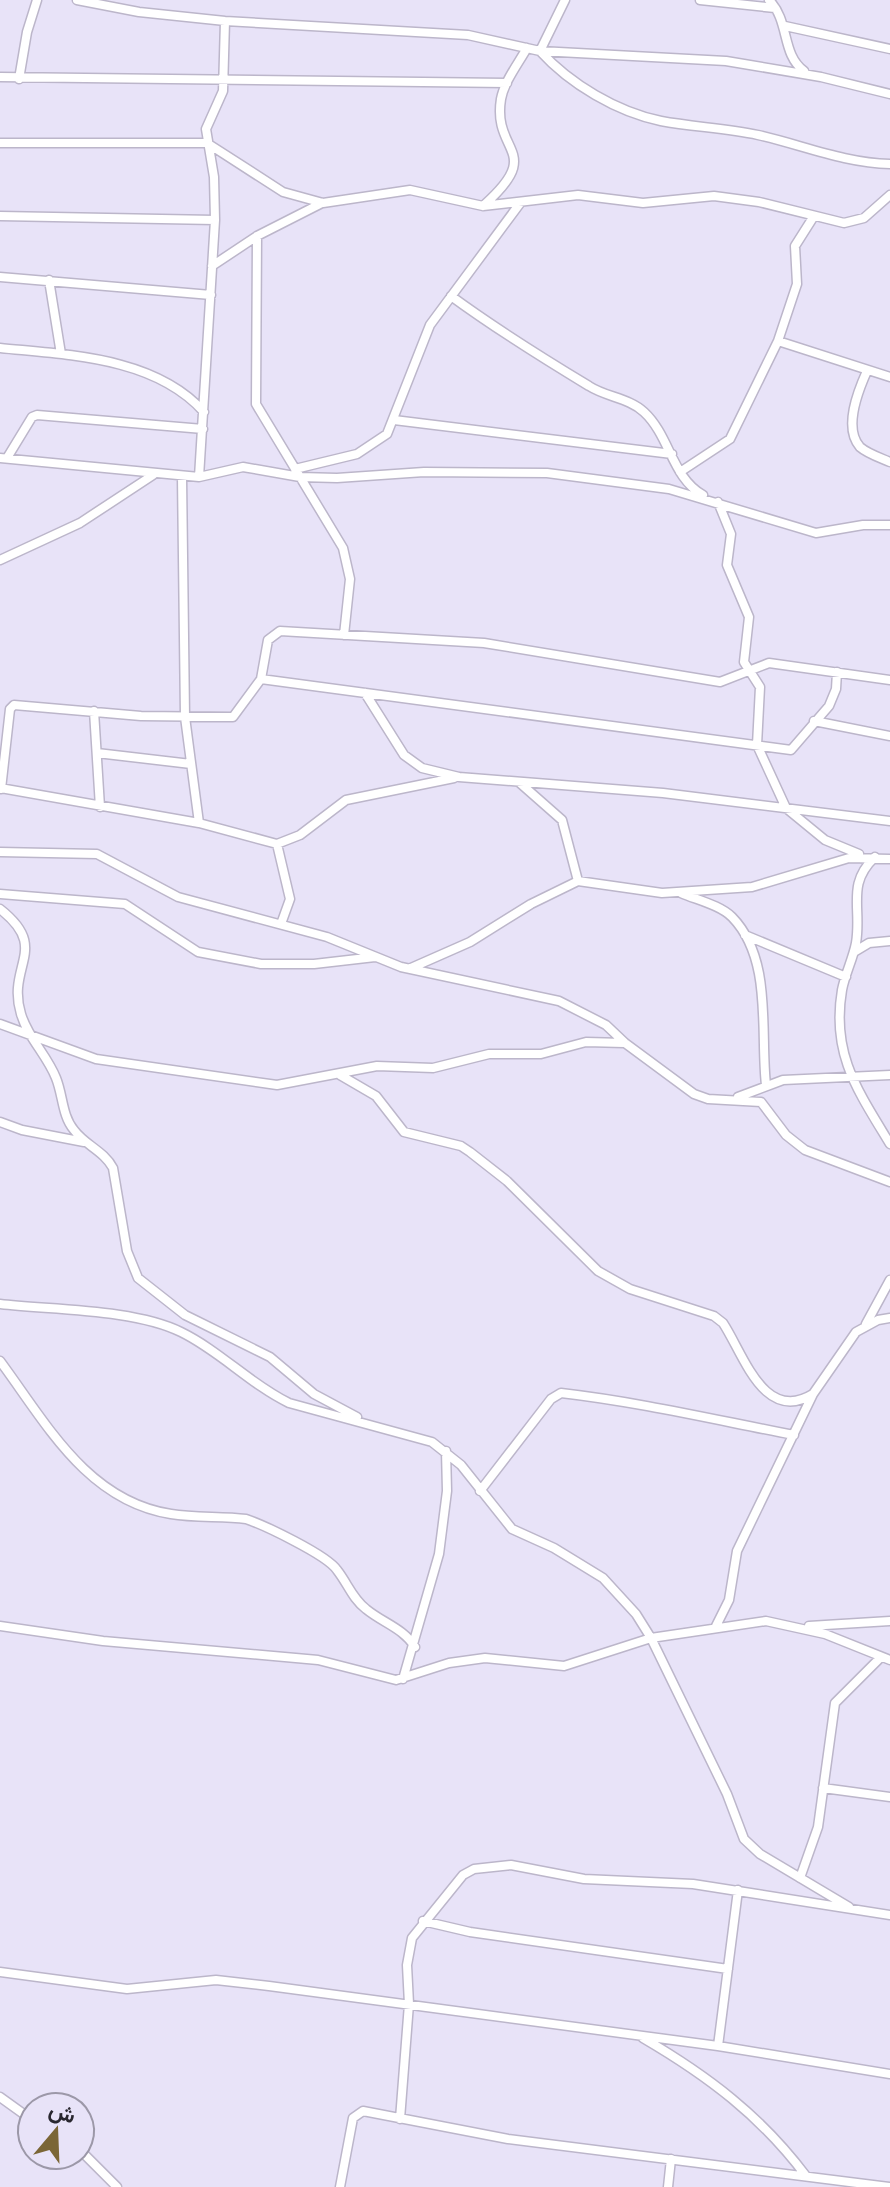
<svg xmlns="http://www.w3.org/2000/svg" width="890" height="2187" font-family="'Noto Serif',Vazirmatn,serif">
  <rect width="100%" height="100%" fill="#e8e3f8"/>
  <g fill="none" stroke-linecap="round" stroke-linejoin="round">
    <defs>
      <path id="minor" d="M77,0L139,12L225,21L468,35L540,51L726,61L821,77L890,94
        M565,0L540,51C570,84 617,112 661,121C693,127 726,128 758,135C802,145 845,163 890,164
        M700,0L775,8
        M769,0C790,21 781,54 804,71
        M785,26L890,49
        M0,77L507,83
        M19,79L27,32L37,0
        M0,143H207L283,192L323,203L410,190L483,206L578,195L643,203L714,196L759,202L844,223L864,218L890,195
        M483,206C546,150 492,154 501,99C504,82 518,64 527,48
        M0,216L215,220
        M257,236L256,404L343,548L350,579L344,635
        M212,266L257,236L322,203
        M0,277L211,295
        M49,280L61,354
        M451,296C496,329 541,357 589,386C606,397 629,398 644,412C670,436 672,478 703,495
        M778,341L890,377
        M0,348C69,355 155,357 204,412
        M867,371C858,391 843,428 860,447C868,454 881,458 890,462
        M394,420L672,454
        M0,458L199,477L243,467L300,477L337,478L424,472L547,473L669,489L816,533L863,525H890
        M7,458L32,417L37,415L203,429
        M295,469L357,454L387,434L430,325L521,202
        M680,472L730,439L778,341L797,284L795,246L814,216
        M182,477L185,717L199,823
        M199,477L215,220L214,177L206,129L223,91L225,21
        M718,502L731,534L727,565L749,617L744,662L760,687L757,745L786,808L825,840L859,854
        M0,560L80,523L153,475
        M261,679L791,750L829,706L836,689L837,672
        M365,693L404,755L422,768L459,777L663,793L890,821
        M94,711L100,807
        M814,721L890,736
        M97,753L191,764
        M520,783L562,820L578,881
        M0,788L199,823L277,844L300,835L346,800L454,778
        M1,789L10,709L14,705L141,716L233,717L261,679L268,640L280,631L484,643L720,682L769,663L890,680
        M277,844L290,899L281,924
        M0,852L97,854L178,897L327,937L401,967L559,1001L606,1025L625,1043L694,1094L708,1099L761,1102L786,1135L805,1150L890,1182
        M875,857C846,884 862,908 856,943C853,959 845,974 842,990C831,1054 858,1091 890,1144
        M681,893C697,900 720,905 732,917C773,959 760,1032 766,1085
        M0,894L125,904L198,952L261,964H314L375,957
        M0,909C51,949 6,965 21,1014C28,1038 47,1055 56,1078C63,1095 62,1116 74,1130C85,1145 104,1151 113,1168L127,1251L138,1278L185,1315L270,1357L314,1394L357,1417
        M745,935L846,977
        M854,952L869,943L890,941
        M411,968L470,942L531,904L578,881L662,893L752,887L849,858L890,859
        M0,1024L96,1059L277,1085L377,1066L433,1068L489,1054H541L586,1042L624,1043
        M340,1075L376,1096L404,1132L461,1146L470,1152L507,1181L598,1271L630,1289L714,1316L723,1323C744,1355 764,1424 813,1394
        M738,1097L783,1080L890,1075
        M0,1122L22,1130L84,1142
        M0,1304C52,1310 135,1309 181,1332C220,1351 250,1384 289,1403L432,1442L461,1465L512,1529L554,1548L603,1578L636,1614L651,1638L727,1794L744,1839L760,1854L849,1907
        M866,1324L890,1280
        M0,1361C46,1423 87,1501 171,1514C195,1518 221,1516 246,1519C264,1525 327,1555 337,1570C348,1584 352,1598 366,1609C383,1623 403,1628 415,1647
        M480,1491L551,1399L561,1393C639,1402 716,1420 794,1435
        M0,1626L103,1641L318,1660L396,1680L449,1663L485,1658L564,1666L651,1638L766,1621L825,1634L890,1660
        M716,1626L729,1600L737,1551L813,1394L856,1332L878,1320L890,1318
        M809,1626L890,1621
        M403,1679L439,1554L447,1491L446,1451
        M823,1788L890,1797
        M800,1878L818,1827L835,1703L881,1657
        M423,1921L470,1932L728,1969
        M0,1972L127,1989L216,1980L269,1986L718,2046L890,2074
        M643,2038C708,2076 761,2116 806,2176
        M718,2046L738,1890
        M0,2097L32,2120
        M400,2119L409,2004L407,1965L412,1938L463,1875L474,1869L511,1865L584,1879L693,1884L890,1915
        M80,2150L117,2187
        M340,2187L353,2118L363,2111L508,2139L889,2187
        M668,2187L671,2159"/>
    </defs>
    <use href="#minor" stroke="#bcb6ca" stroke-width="11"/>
    <use href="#minor" stroke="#fff" stroke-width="8"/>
  </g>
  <g transform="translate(56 2131) rotate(19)"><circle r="38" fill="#e8e3f8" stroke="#9c98a8" stroke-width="2"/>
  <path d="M0-6L14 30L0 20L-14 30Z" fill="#7b6636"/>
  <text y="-12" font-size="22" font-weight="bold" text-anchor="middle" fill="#29272f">ش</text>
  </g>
</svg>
